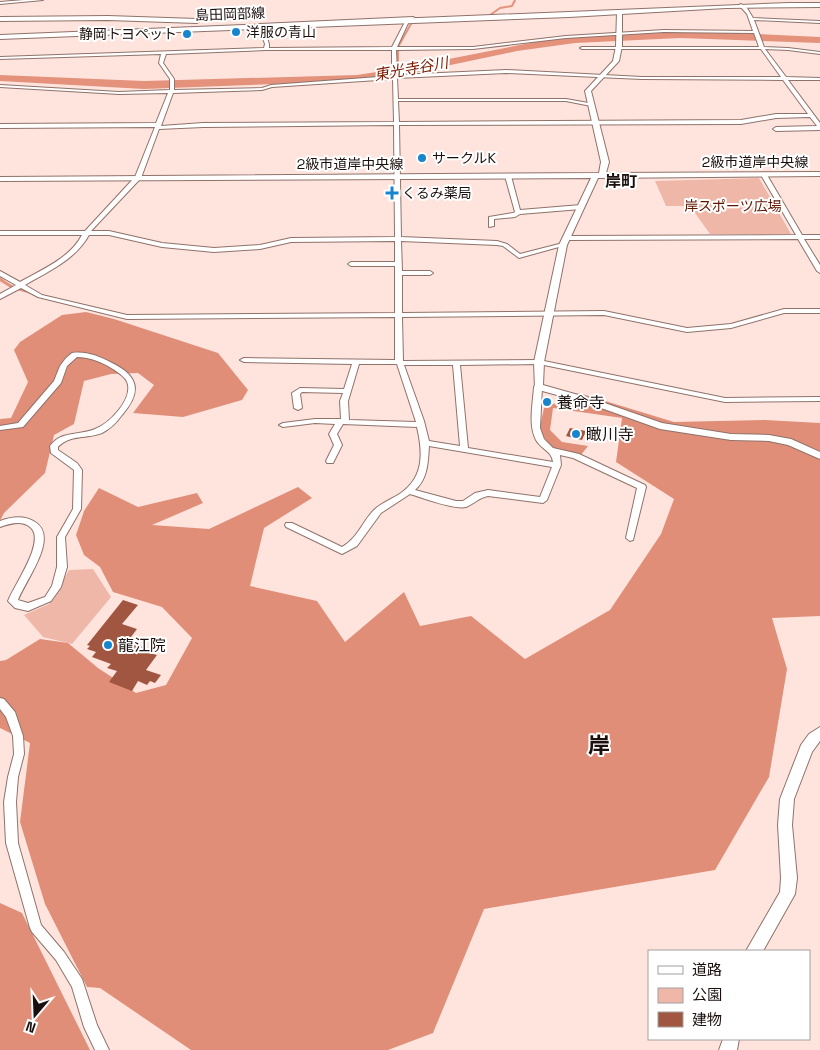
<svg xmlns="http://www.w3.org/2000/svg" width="820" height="1050" font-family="'Space Grotesk','Noto Sans JP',sans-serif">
  <rect width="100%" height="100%" fill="#ffe4dd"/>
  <path fill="#efb7a8" d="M759,178L791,234H710L690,206H666L655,181Z
    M93,569L111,597L72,644L43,637L24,615L49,604L69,570Z"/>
  <path fill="#e08e78" d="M86,312L114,319L218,353L248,390L242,400L183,417L133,413L154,385L138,373L111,374L84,381L74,424L54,435L45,473L4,513L0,521V419L11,418L28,382L14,350L20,342L62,315Z
    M579,393L674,422L765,420L820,423V616L772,618L787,669L769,777L715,870L484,909L433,1033L388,1050H191L100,988L87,987L45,904L20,822L30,743L0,728V661L6,660L40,639L68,643L98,668L136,693L166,685L192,638L162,607L113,592L100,567L84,555L76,535L84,511L99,488L138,507L197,493L203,503L152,525L209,529L298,487L312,498L264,528L250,586L317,601L345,642L404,592L420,626L471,616L525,659L610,610L661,534L674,499L616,462L622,418L553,408L550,430L562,442L588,446L580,456L552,447L539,431L544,408Z
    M0,903L22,913L90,1050H0Z"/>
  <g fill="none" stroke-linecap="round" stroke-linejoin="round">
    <path stroke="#e4927c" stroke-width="2" d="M489,19L490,15L500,8L512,6L515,0
      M398,68V47L412,22H415"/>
    <path stroke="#e4927c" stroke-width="2.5" d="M0,279L3,281"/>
    <path stroke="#e4927c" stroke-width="3" d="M1,280L12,287L30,292"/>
    <path fill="#e4927c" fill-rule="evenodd" d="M715,32L820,37V43L680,38L575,43L517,51L403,75L357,81L144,89L0,81V75L144,81L357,75L403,68L540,41L610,34Z"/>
  </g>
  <path fill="#a15642" d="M570,428L586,431L582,440L566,436Z
    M123,600L138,605L122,624L137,629L128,641L150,649L147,652L157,655L146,670L161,675L155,683L150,681L147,685L138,681L132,691L109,682L117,671L107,668L111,664L92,657L96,652L87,649L90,646L87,645Z"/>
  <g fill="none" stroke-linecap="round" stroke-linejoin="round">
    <defs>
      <path id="minor" d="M24,0H43L0,4V2Z
        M741,4L747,8L753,18L820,21V23L754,20L764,47L788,48L820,52V54L788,50L765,49L786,77L820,78V80H788L820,123V130L776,131L773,129L776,127L817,126L810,117L776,118L741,124L399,125L401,237L497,241L507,244L520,254L563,243L566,245L519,258L503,246L497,245L401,241L402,271H430L433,273L430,275H402V313L604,311L687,328L731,324L784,309H820V313H784L731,328L687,332L604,315L402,317L403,361L539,360L725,398L820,397V401L725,402L539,364L460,365L468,448L553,462C552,451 541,449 536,440C528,425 533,403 534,387L535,385H541L542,387L540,428L544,439L553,448L579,454L645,485L646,487L633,540L630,541L626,538L637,488L573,458L560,455L561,465L547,500L543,503L488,496C478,498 474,504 466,507C455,510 423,498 410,494L381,513L357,546L342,554L286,527L285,525L286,523H292L342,547C358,538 362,522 374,510C381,503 392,499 401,493C424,477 423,453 417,427L343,424L337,434L342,445L333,463H327L326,461L334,445L329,434L335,424L315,423L283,427L279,425L283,423L315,419H341L340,401L343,393L302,392L300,394L302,408L298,410L294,408L292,393L300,388L344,389L352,364L244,362L240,360L244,358L395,360V317L127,319L38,297L21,288L0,299V294L16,285L0,276V271L20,282C43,269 70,258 82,235H0V231H85L135,177L155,127L0,128V124L156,123L168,93L119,94L0,87V85L119,92L170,90V79L159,63L161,54L0,59V57L264,48L265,44L258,25L260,24L413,17L415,18L410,19L397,47H473L566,36L664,30L753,31L747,14L739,5ZM406,20L392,47L269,48V44L263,26ZM664,32L754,33L759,47H582L580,48L582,49H761L781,77H642L506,70L397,75L396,50L473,49L566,38ZM266,50H392V76L271,85L262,88L174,90V79L163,63L166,54ZM506,73L642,79L783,80L808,114H776L741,120L399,122L398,101H566L591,106L594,104L566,99H398L397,78ZM393,79L394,122L203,123L161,126L173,93L262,90L272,87ZM394,125L395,237L291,238L260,245L214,248L162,243L109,231H91L141,178L159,129L203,127ZM89,235H109L162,247L214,252L260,249L291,242L395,241V262H351L348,264L351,266H395V313L127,315L42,295L25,285C49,271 75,260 89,235ZM359,364H397L416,422L349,420L348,401ZM404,365H453L460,446L429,441L424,421ZM429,446L552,467L540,497L488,490L475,493L463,501H456L415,490C428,479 428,461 429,446Z
        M764,173L767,175L802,235H820V239H804L820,265V273L817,271L798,239L567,240L564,238L567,236L796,235L761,175Z
        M508,174L511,176L520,210L581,205L584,207L581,209L520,214L515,217L494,219V226L489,227V217L513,213L515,212L505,176Z
        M72,353C86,351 98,356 110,362C138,375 143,391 122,415C117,422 110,429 102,433C87,439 70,434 58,447V450L77,463L82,470L81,509L65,537L67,567L61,587L51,601L28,611L15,608L8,601C14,585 47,540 30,527C21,520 9,524 0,527V521C11,517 24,515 35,522C60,537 25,581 18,600L28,603L45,597L52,586L57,567V537L73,509L74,470L51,453L50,446C62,430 79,436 95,429C109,424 131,401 128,385C127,378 119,373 113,369C102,362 90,357 77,357L67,366L61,383L23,427L0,430V426L18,423L54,381L60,366L66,358Z
        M0,698L4,699L15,712L23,736L24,754L18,777L16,802L18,843L41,925L64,952L82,979L97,1025L109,1050H95L84,1027L72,987L56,960L32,932L30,928L6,843L4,802L8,777L14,754L13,736L6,717L0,709Z"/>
      <path id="tertiary" d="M617,12L622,13V46L619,61L591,91L609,162L606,173L820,172V176L598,178L567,245L544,362L543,385L596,400L662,423L731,434L769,435L791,439L820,452V459L788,445L769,441L731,440L660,429L590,404L535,389L534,362L559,245L591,178L0,181V177L599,173L601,162L585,91L613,61L616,46Z
        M820,727V741L812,752L794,799L792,825L797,878L795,894L763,951H746L780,892L781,878L778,825L780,799L801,745L809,734Z
        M723,1039H739L737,1050H719Z"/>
      <path id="secondary" d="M789,3H820V7L726,8L569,17L0,39V35Z
        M108,16L197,19L200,21L197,23L108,20L0,21V17Z"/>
    </defs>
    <use href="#minor" stroke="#8f726a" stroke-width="2"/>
    <use href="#tertiary" stroke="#8f726a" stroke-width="2"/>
    <use href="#secondary" stroke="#8f726a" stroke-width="2"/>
    <use href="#minor" fill="#fff" fill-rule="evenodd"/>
    <use href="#tertiary" fill="#fff" fill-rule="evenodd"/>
    <use href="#secondary" fill="#fff" fill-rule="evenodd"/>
  </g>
  <g fill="#1784ce" stroke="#fff" stroke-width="2">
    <circle cx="236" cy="32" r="5"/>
    <circle cx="187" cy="34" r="5"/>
    <circle cx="422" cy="158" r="5"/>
    <path d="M389.5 185.5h5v5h5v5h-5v5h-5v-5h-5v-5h5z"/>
    <circle cx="547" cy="402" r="5"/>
    <circle cx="576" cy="434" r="5"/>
    <circle cx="108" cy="645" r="5"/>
  </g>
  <g text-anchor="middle" stroke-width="4" stroke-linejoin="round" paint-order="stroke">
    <g font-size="14" fill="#1b100d" stroke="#fff">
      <text transform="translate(230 14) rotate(-2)" y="5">島田岡部線</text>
      <text x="755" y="167">2級市道岸中央線</text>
      <text x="350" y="169">2級市道岸中央線</text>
    </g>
    <g font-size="14" fill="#1b100d" stroke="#fff" text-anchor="start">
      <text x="246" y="37">洋服の青山</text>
      <text x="177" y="39" text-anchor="end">静岡トヨペット</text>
      <text x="432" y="163">サークルK</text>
      <text x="402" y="198">くるみ薬局</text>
    </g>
    <g font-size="14" fill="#5e1602" stroke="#fff">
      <text x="733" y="211">岸スポーツ広場</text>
    </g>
    <g font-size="15" font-style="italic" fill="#7c1c00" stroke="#fff">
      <text transform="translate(411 69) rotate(-10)" y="5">東光寺谷川</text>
    </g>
    <g font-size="16" font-weight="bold" fill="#1b100d" stroke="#fff">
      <text x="621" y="187">岸町</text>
    </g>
    <g font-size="16" fill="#1b100d" stroke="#fff" text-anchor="start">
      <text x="557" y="408">養命寺</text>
      <text x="586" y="440">瞰川寺</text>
      <text x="118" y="651">龍江院</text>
    </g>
    <g font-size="22" font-weight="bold" fill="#1b100d" stroke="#fff">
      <text x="599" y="753">岸</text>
    </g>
  </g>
  <rect x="648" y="950" width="162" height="90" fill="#ffffff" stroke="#a49f9e"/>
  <rect x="658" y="966" width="25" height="8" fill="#ffffff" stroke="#a49f9e"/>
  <text x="692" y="975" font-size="15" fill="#1b100d">道路</text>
  <rect x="658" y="988" width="25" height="15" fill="#efb7a8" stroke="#a49f9e"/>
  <text x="692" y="1000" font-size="15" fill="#1b100d">公園</text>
  <rect x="658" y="1012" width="25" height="15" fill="#a15642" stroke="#a49f9e"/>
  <text x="692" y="1025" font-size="15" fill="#1b100d">建物</text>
  <g transform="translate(35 1015) rotate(199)" stroke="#ffffff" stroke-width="4" paint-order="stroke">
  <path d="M0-4L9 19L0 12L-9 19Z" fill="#1b100d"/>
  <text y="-8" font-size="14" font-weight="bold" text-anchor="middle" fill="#1b100d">N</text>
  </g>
</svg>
